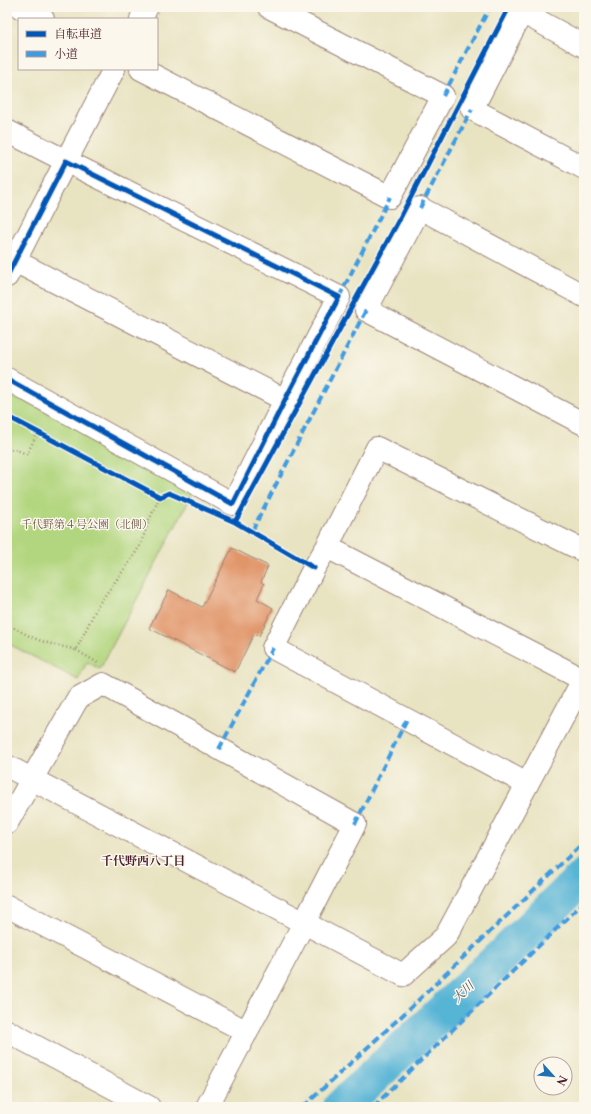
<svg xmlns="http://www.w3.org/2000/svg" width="591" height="1114" font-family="'Libre Caslon Text','Noto Serif JP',serif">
  <rect width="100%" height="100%" fill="#fbf7ec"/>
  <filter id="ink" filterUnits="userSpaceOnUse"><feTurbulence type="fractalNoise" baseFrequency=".025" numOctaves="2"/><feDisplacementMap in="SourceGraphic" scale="8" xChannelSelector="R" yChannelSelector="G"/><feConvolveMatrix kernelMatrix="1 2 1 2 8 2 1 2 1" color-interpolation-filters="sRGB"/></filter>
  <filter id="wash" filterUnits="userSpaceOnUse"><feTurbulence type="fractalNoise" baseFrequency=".012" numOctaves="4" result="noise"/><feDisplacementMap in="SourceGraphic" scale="16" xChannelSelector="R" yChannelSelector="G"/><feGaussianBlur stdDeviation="0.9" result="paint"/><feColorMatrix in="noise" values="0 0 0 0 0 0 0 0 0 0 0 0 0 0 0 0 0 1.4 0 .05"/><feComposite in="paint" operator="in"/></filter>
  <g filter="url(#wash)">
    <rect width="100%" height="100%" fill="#e8e3c1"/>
    <path fill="#b2d67f" stroke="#7e7a55" d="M7,390L194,491L100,669L87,662L78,680L7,643Z"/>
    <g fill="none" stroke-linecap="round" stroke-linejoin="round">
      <path stroke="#57b4d5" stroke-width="36" d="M341,1107L525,934L584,876"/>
    </g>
    <g id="blocks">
      <path fill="#e1966a" d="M232,548L268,566L261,582L264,584L257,599L273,608L259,636L254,634L235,672L149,628L169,590L202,607Z"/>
    </g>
  </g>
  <g filter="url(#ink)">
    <use href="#blocks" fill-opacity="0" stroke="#998176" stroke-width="1"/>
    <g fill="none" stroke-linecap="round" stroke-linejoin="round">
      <defs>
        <path id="street" d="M20,7L43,19
          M513,7L584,46
          M522,12L472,109L584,168
          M141,19L147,7
          M141,69L390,197L443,96L269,7
          M7,131L66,161L114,69
          M7,257L285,400
          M7,276L66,161L339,297L285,400L233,504L7,379
          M584,296L420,208L366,310L584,424
          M327,547L584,680
          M527,784L273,648L314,568L327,547L377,448L584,551
          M7,823L78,698L103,684L355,824L304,923
          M7,906L247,1032
          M7,1031L149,1107"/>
        <path id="secondary" d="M7,766L403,975L446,936L584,678
          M207,1107L304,923"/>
      </defs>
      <use href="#street" stroke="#998176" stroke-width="24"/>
      <use href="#secondary" stroke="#998176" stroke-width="24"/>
      <path stroke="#998176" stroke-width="2.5" stroke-dasharray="1 3" stroke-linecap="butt" d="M7,450L14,449L27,454L38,432
        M7,624C20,631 33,639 48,643C57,646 67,647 76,650L98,605L131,560L141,544L149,520L160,497
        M76,650L98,663V665"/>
      <use href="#street" stroke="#fff" stroke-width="22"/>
      <use href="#secondary" stroke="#fff" stroke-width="22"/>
      <path stroke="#409be1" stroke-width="4" stroke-dasharray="8 4" stroke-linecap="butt" d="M443,96L490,7
        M420,208L472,109
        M339,297L390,197
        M252,531L366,310
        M219,749L273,648
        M355,824L407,719
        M303,1107L406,1012L584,842
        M373,1107L584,902"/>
      <defs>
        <path id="cycleway" d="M7,276L66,161L339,297L285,400L233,504L7,379
          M7,416L160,497L169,493L235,522L314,568
          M235,522L401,216L509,7"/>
      </defs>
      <use href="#cycleway" stroke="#fbf7ec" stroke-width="8"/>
      <use href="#cycleway" stroke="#0057b8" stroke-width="5"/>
    </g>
  </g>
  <g text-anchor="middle" stroke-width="3" stroke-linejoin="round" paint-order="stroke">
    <g font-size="11" fill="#695644" stroke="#fbf7ec">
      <text x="87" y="528">千代野第４号公園（北側）</text>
    </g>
    <g font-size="12" font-weight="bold" fill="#4a1f2b" stroke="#fbf7ec">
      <text x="143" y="865">千代野西八丁目</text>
    </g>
    <g font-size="12" font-style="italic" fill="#4f5366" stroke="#fbf7ec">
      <text transform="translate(463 992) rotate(-44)" y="4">大川</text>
    </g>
  </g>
  <rect width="591" height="1114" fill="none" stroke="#fbf7ec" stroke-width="24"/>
  <rect x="18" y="18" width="140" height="52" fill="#fbf7ec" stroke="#b4a19f"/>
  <rect x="26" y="31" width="20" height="6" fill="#0057b8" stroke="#b4a19f"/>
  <text x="54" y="38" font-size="12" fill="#4a1f2b">自転車道</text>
  <rect x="26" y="51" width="20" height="6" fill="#409be1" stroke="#b4a19f"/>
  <text x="54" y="58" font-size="12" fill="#4a1f2b">小道</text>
  <g transform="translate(553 1076) rotate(117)"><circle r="19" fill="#fbf7ec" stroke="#b4a19f"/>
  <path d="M0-3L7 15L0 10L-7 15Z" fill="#1f6fb2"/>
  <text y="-6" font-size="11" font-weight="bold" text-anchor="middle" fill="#4a1f2b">N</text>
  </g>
</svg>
